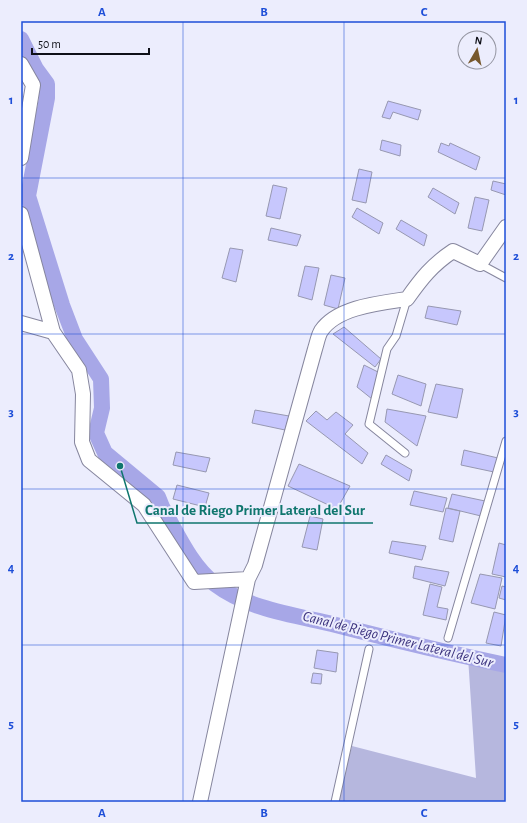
<svg xmlns="http://www.w3.org/2000/svg" width="527" height="823" font-family="'Alegreya Sans',sans-serif">
  <rect width="100%" height="100%" fill="#ecedfd"/>
  <path fill="#b6b7de" d="M468,657L506,665V802H337L352,746L476,778Z"/>
  <g fill="none" stroke-linecap="round" stroke-linejoin="round">
    <path stroke="#a7a7e7" stroke-width="16" d="M21,39L36,69L47,84V98L28,196L62,305L75,339L101,379L102,408L96,433L105,453L158,497L162,507C177,533 191,566 215,584C248,609 293,615 332,624C390,639 448,653 506,665"/>
  </g>
  <path fill="#c7c7fd" stroke="#9798b1" d="M388,101L421,110L418,120L393,112L390,119L382,117Z
    M382,140L401,145L400,156L380,150Z
    M441,143L449,146L450,143L480,157L476,170L438,152Z
    M359,169L372,172L366,203L352,200Z
    M493,181L506,184V195L491,190Z
    M273,185L287,188L280,219L266,216Z
    M433,188L459,203L455,214L428,197Z
    M475,197L489,200L482,231L468,228Z
    M357,208L383,223L379,234L352,217Z
    M401,220L427,235L424,246L396,229Z
    M271,228L301,235L297,246L268,240Z
    M230,248L243,250L236,282L222,278Z
    M305,266L319,268L312,300L298,296Z
    M331,275L345,278L338,309L324,305Z
    M428,306L461,311L457,325L425,318Z
    M344,327L381,359L375,367L333,334Z
    M364,365L378,372L372,399L357,387Z
    M398,375L426,384L421,406L392,394Z
    M436,384L463,389L457,418L428,412Z
    M387,409L426,416L417,446L385,422Z
    M255,410L289,416L285,430L252,423Z
    M316,411L327,420L336,412L353,425L345,434L368,453L362,464L306,421Z
    M464,450L498,458L494,472L461,465Z
    M176,452L210,458L206,472L173,465Z
    M386,455L412,470L409,481L381,464Z
    M299,464L350,486L337,509L288,486Z
    M177,485L209,493L205,507L173,499Z
    M414,491L447,498L443,512L410,505Z
    M452,494L485,501L481,516L448,508Z
    M446,508L460,511L453,542L439,539Z
    M310,516L323,519L317,550L302,547Z
    M392,541L426,546L422,560L389,553Z
    M499,543L506,545V577L492,574Z
    M415,566L449,572L445,586L413,578Z
    M480,574L502,578L495,609L471,603Z
    M430,584L442,587L437,607L448,609L446,620L423,615Z
    M502,586L506,587V600L499,598Z
    M494,612L506,615L501,646L486,643Z
    M317,650L338,653L336,672L314,668Z
    M313,673L322,674L321,684L311,683Z"/>
  <g fill="none" stroke-linecap="round" stroke-linejoin="round">
    <defs>
      <path id="service" d="M480,264L506,278
        M405,453L369,424L387,349L396,336L407,299
        M448,638L506,441
        M335,802L369,649"/>
      <path id="minor" d="M21,64L33,85L21,158
        M21,214L53,332L79,370L83,394L82,442L89,460L144,505L194,582L248,579L255,565L315,349C317,343 318,336 321,331C337,307 380,303 407,299C421,279 432,265 453,251L480,264L506,227
        M21,323L53,332
        M200,802L248,579"/>
    </defs>
    <use href="#service" stroke="#86869e" stroke-width="9"/>
    <use href="#minor" stroke="#86869e" stroke-width="16"/>
    <use href="#service" stroke="#fff" stroke-width="7"/>
    <use href="#minor" stroke="#fff" stroke-width="14"/>
  </g>
  <path fill="none" stroke="#1d4ed8" stroke-width="1" stroke-opacity="0.55" d="M183,21V802M344,21V802M21,178H506M21,334H506M21,489H506M21,645H506"/>
  <g text-anchor="middle" stroke-width="4" stroke-linejoin="round" paint-order="stroke">
    <g font-size="15" font-style="italic" fill="#3d347f" stroke="#ecedfd">
      <text transform="translate(398 639) rotate(14)" y="5">Canal de Riego Primer Lateral del Sur</text>
    </g>
  </g>
  <path fill="none" stroke="#0f766e" stroke-width="1.5" d="M120 466L137 523H373"/>
  <circle fill="#0f766e" stroke="#ecedfd" stroke-width="1.5" cx="120" cy="466" r="4"/>
  <g font-size="15" text-anchor="middle" font-weight="bold" fill="#0f766e" stroke="#ecedfd" stroke-width="4" stroke-linejoin="round" paint-order="stroke">
    <text x="255" y="515">Canal de Riego Primer Lateral del Sur</text>
  </g>
  <rect width="527" height="823" fill="none" stroke="#ecedfd" stroke-width="44"/>
  <g transform="translate(477 50) rotate(9)"><circle r="19" fill="#ecedfd" stroke="#9495a1"/>
  <path d="M0-3L7 15L0 10L-7 15Z" fill="#77582d"/>
  <text y="-6" font-size="11" font-weight="bold" text-anchor="middle" fill="#0f1018">N</text>
  </g>
  <path d="M32 48v6h117v-6" fill="none" stroke="#0f1018" stroke-width="2"/>
  <text x="38" y="48" font-size="12" fill="#0f1018" stroke="#ecedfd" stroke-width="3" paint-order="stroke">50 m</text>
  <rect x="22" y="22" width="483" height="779" fill="none" stroke="#1d4ed8" stroke-width="1.5"/>
  <g font-size="13" text-anchor="middle" font-weight="bold" fill="#1d4ed8">
    <text x="102" y="16">A</text>
    <text x="264" y="16">B</text>
    <text x="424" y="16">C</text>
    <text x="11" y="104">1</text>
    <text x="516" y="104">1</text>
    <text x="11" y="260">2</text>
    <text x="516" y="260">2</text>
    <text x="11" y="416">3</text>
    <text x="516" y="416">3</text>
    <text x="11" y="572">4</text>
    <text x="516" y="572">4</text>
    <text x="11" y="728">5</text>
    <text x="516" y="728">5</text>
    <text x="102" y="817">A</text>
    <text x="264" y="817">B</text>
    <text x="424" y="817">C</text>
  </g>
</svg>
